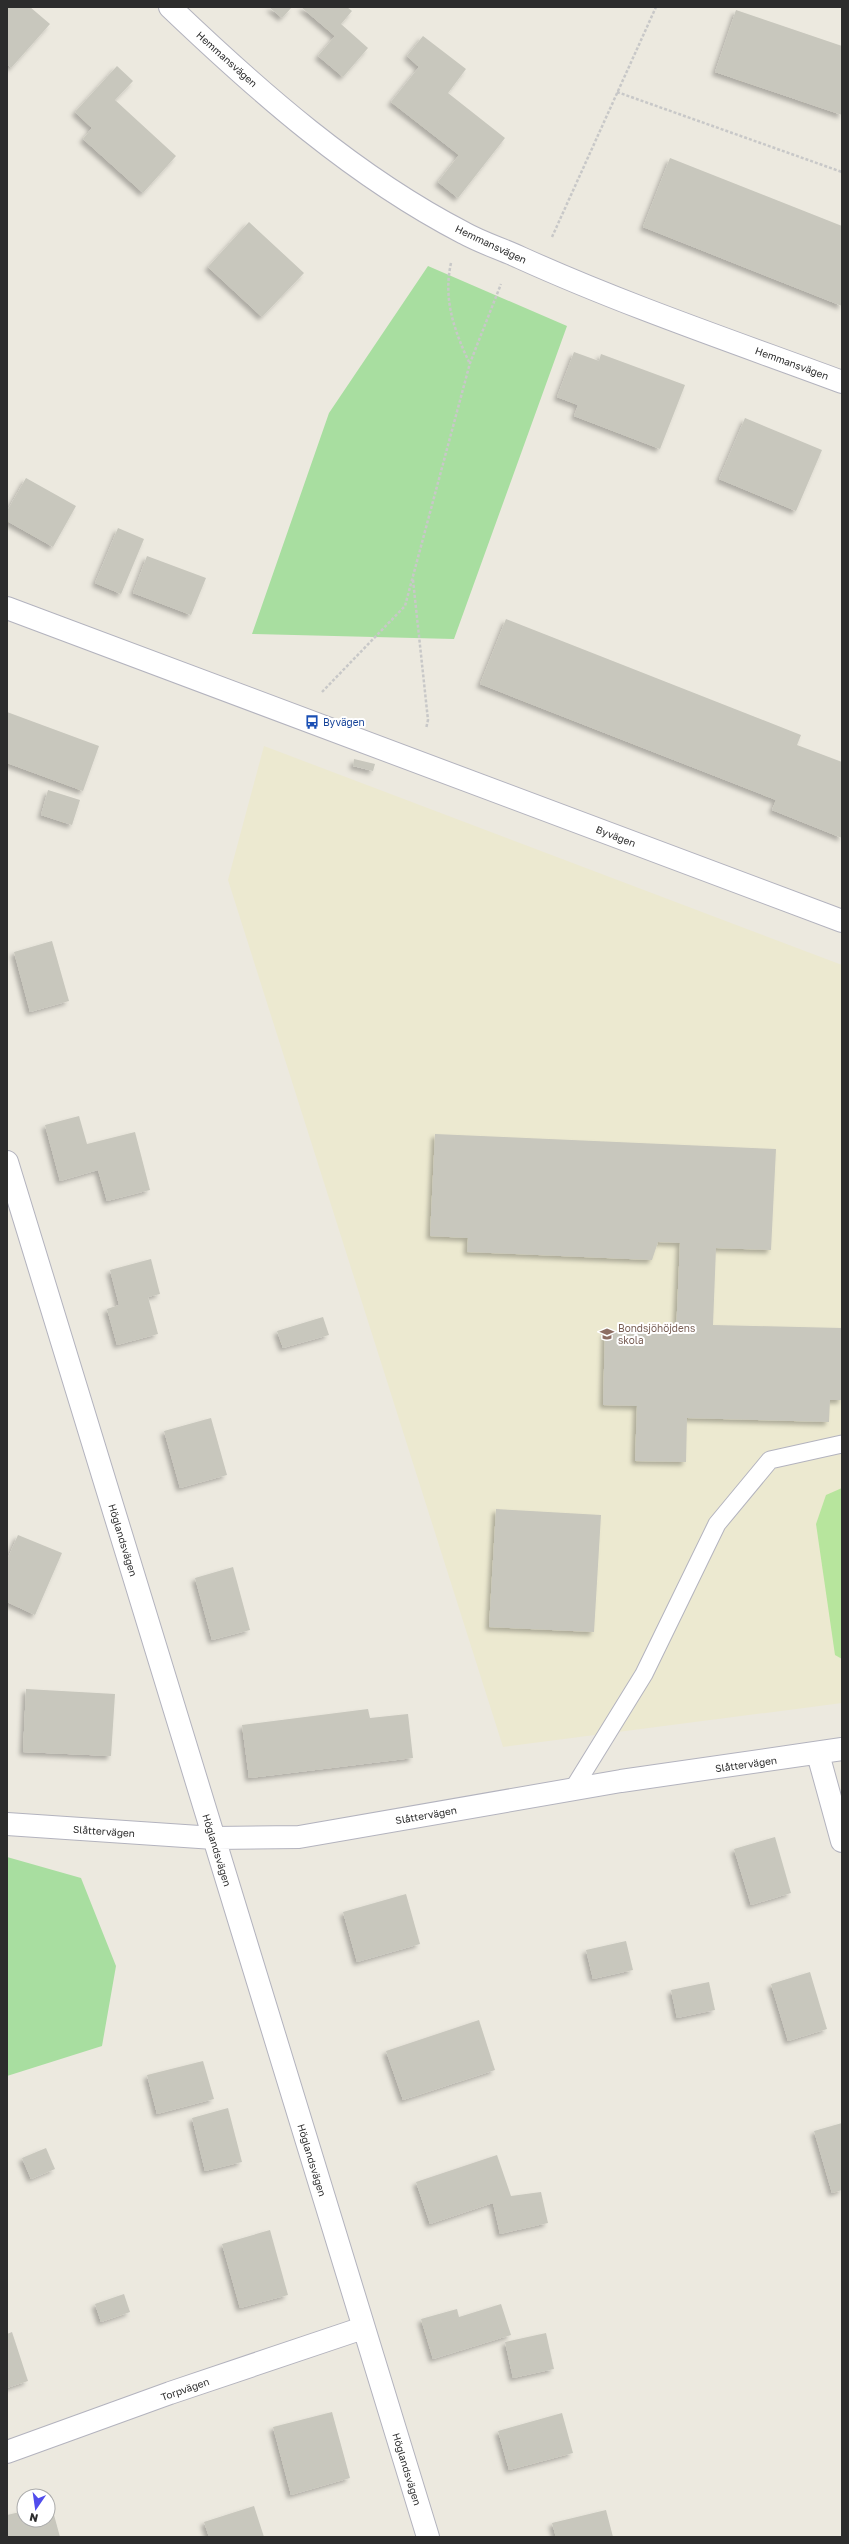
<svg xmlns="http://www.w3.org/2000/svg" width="849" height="2544" font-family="'Golos Text',sans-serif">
  <defs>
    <filter id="shadow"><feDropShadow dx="-3.5" dy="3.5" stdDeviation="2" flood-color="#0004"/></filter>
  </defs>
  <rect width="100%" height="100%" fill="#ece9df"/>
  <path fill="#ece9d0" d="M264,746L842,965V1703L503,1747L228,880Z"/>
  <path fill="#a8dea0" d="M428,266L567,326L454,639L252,634L329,413Z
    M7,1857L81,1878L116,1966L102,2046L7,2076Z"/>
  <path fill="#b7e59d" d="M842,1488V1659L835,1655L816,1524L826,1495Z"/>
  <path fill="#c8c7bd" filter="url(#shadow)" d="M7,7H30L50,24L11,68L7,64Z
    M269,7H292L282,18Z
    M301,7H347L352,11L341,24L368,48L343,77L318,56L335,36Z
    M736,10L842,46V115L715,72Z
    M423,36L466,69L448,93L505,138L458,198L438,182L459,155L391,102L419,67L407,56Z
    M117,66L133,81L115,100L176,156L143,193L83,139L92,128L75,112Z
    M670,158L842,226V306L643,227Z
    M249,222L304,273L262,317L208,267Z
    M574,352L599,361L601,354L685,385L660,449L574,416L578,405L557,397Z
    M745,418L822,450L796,511L719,479Z
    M26,478L76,506L53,547L7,521V511Z
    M118,528L144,539L121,594L95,583Z
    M147,556L206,578L191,615L133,593Z
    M506,619L801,735L797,745L842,762V838L772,810L776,800L480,684Z
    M7,712L99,746L83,791L7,763Z
    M354,759L375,764L373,771L353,766Z
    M48,790L80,800L72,825L41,815Z
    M52,941L69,1001L30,1012L14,952Z
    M79,1116L87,1144L135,1132L150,1190L107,1201L98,1170L60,1181L45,1125Z
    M435,1134L776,1149L771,1250L716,1248L713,1325L842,1328V1400H830L829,1422L687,1418L686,1462L635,1461L637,1406L603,1405L605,1332L676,1334L680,1243L658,1242L652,1260L467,1252L468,1238L430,1236Z
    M151,1259L160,1294L148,1297L158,1334L117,1345L107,1309L119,1305L110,1270Z
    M323,1317L329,1335L283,1348L277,1331Z
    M211,1418L227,1475L180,1488L164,1431Z
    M496,1509L601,1515L594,1632L489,1627Z
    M18,1535L62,1553L35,1615L7,1602V1560Z
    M233,1567L250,1630L212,1640L195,1578Z
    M26,1689L115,1694L111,1756L23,1752Z
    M368,1709L370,1718L408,1714L413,1758L249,1778L242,1725Z
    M775,1837L791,1893L751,1905L734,1849Z
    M406,1894L420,1944L357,1962L343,1912Z
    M626,1941L633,1970L593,1979L586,1950Z
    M810,1972L827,2029L788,2041L771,1984Z
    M709,1982L715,2010L677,2018L671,1990Z
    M479,2020L495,2070L403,2100L386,2051Z
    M203,2061L214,2099L157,2114L147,2075Z
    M228,2108L242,2162L205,2171L192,2118Z
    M842,2123V2190L832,2193L814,2131Z
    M46,2148L55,2169L31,2179L22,2158Z
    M497,2155L511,2196L541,2192L548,2223L500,2234L493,2203L430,2224L416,2182Z
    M270,2230L288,2295L240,2308L222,2244Z
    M124,2294L130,2312L101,2322L95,2304Z
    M501,2304L511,2335L433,2359L421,2319L457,2309L459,2317Z
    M12,2332L28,2381L7,2388V2334Z
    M546,2333L554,2369L513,2378L505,2342Z
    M332,2412L350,2478L291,2495L273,2427Z
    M562,2413L573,2453L509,2470L498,2431Z
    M48,2504H51L60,2537H7V2515L24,2511V2520H48Z
    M254,2506L264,2537H209L204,2522Z
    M606,2510L613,2537H556L552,2523Z"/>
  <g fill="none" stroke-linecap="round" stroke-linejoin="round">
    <defs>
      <path id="service" d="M573,1789L644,1674L717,1524L770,1460L842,1444"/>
      <path id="minor" d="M170,7C259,92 354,176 464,233C482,243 502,249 521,258C625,305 734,342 842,382
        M7,608L842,921
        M7,1162L428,2537
        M818,1754L842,1841
        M7,1824L214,1838L299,1837L621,1781L842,1749
        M7,2452L170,2393L363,2328"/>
    </defs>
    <use href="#service" stroke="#b3b3be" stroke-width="19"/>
    <use href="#minor" stroke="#b3b3be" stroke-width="24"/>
    <path stroke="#c8c8c8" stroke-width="2.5" stroke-dasharray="3 2" stroke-linecap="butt" d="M617,92L842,172
      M552,237L656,7
      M451,263C443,299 454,330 469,362
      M413,580L428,720L426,729
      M322,692L405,606L470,363L501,284"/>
    <use href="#service" stroke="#fff" stroke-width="17"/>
    <use href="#minor" stroke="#fff" stroke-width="22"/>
  </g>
  <defs>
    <symbol id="bus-bare" viewBox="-9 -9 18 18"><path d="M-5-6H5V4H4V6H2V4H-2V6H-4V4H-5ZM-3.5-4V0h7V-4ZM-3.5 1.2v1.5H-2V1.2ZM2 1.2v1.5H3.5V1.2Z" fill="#1a4fb4" stroke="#fff" stroke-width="2.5" paint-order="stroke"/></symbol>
    <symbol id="school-bare" viewBox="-9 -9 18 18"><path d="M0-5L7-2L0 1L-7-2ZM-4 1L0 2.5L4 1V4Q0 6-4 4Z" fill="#8d6e63" stroke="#fff" stroke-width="2.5" paint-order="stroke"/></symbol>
  </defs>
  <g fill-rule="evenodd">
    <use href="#bus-bare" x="302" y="712" width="20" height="20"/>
    <use href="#school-bare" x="597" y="1324" width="20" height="20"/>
  </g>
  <g text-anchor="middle" stroke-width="4" stroke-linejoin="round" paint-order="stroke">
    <g font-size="10" fill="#2c2c2c" stroke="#fff">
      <text transform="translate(227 59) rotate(42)" y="4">Hemmansvägen</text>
      <text transform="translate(491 244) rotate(25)" y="4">Hemmansvägen</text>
      <text transform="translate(792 363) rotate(20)" y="4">Hemmansvägen</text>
      <text transform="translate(616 836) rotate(21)" y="4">Byvägen</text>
      <text transform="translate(123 1540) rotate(73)" y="4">Höglandsvägen</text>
      <text transform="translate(746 1764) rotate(-8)" y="4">Slåttervägen</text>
      <text transform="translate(426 1815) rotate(-10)" y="4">Slåttervägen</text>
      <text transform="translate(104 1831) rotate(4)" y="4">Slåttervägen</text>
      <text transform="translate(217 1850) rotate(73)" y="4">Höglandsvägen</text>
      <text transform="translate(312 2160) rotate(73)" y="4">Höglandsvägen</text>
      <text transform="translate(185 2389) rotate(-19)" y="4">Torpvägen</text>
      <text transform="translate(407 2469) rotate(73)" y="4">Höglandsvägen</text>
    </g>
    <g font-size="10" fill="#164399" stroke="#fff" text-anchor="start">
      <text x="323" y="726">Byvägen</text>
    </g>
    <g font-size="10" fill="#785e54" stroke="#fff" text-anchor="start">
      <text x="618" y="1332">Bondsjöhöjdens<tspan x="618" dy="12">skola</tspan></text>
    </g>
  </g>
  <rect width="849" height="2544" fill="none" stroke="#2c2c2c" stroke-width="16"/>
  <g transform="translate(36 2508) rotate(193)"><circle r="19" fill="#ffffff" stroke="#ababab"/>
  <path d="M0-3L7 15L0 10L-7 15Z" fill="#514dec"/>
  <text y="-6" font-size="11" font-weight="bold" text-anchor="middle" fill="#2c2c2c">N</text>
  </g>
</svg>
